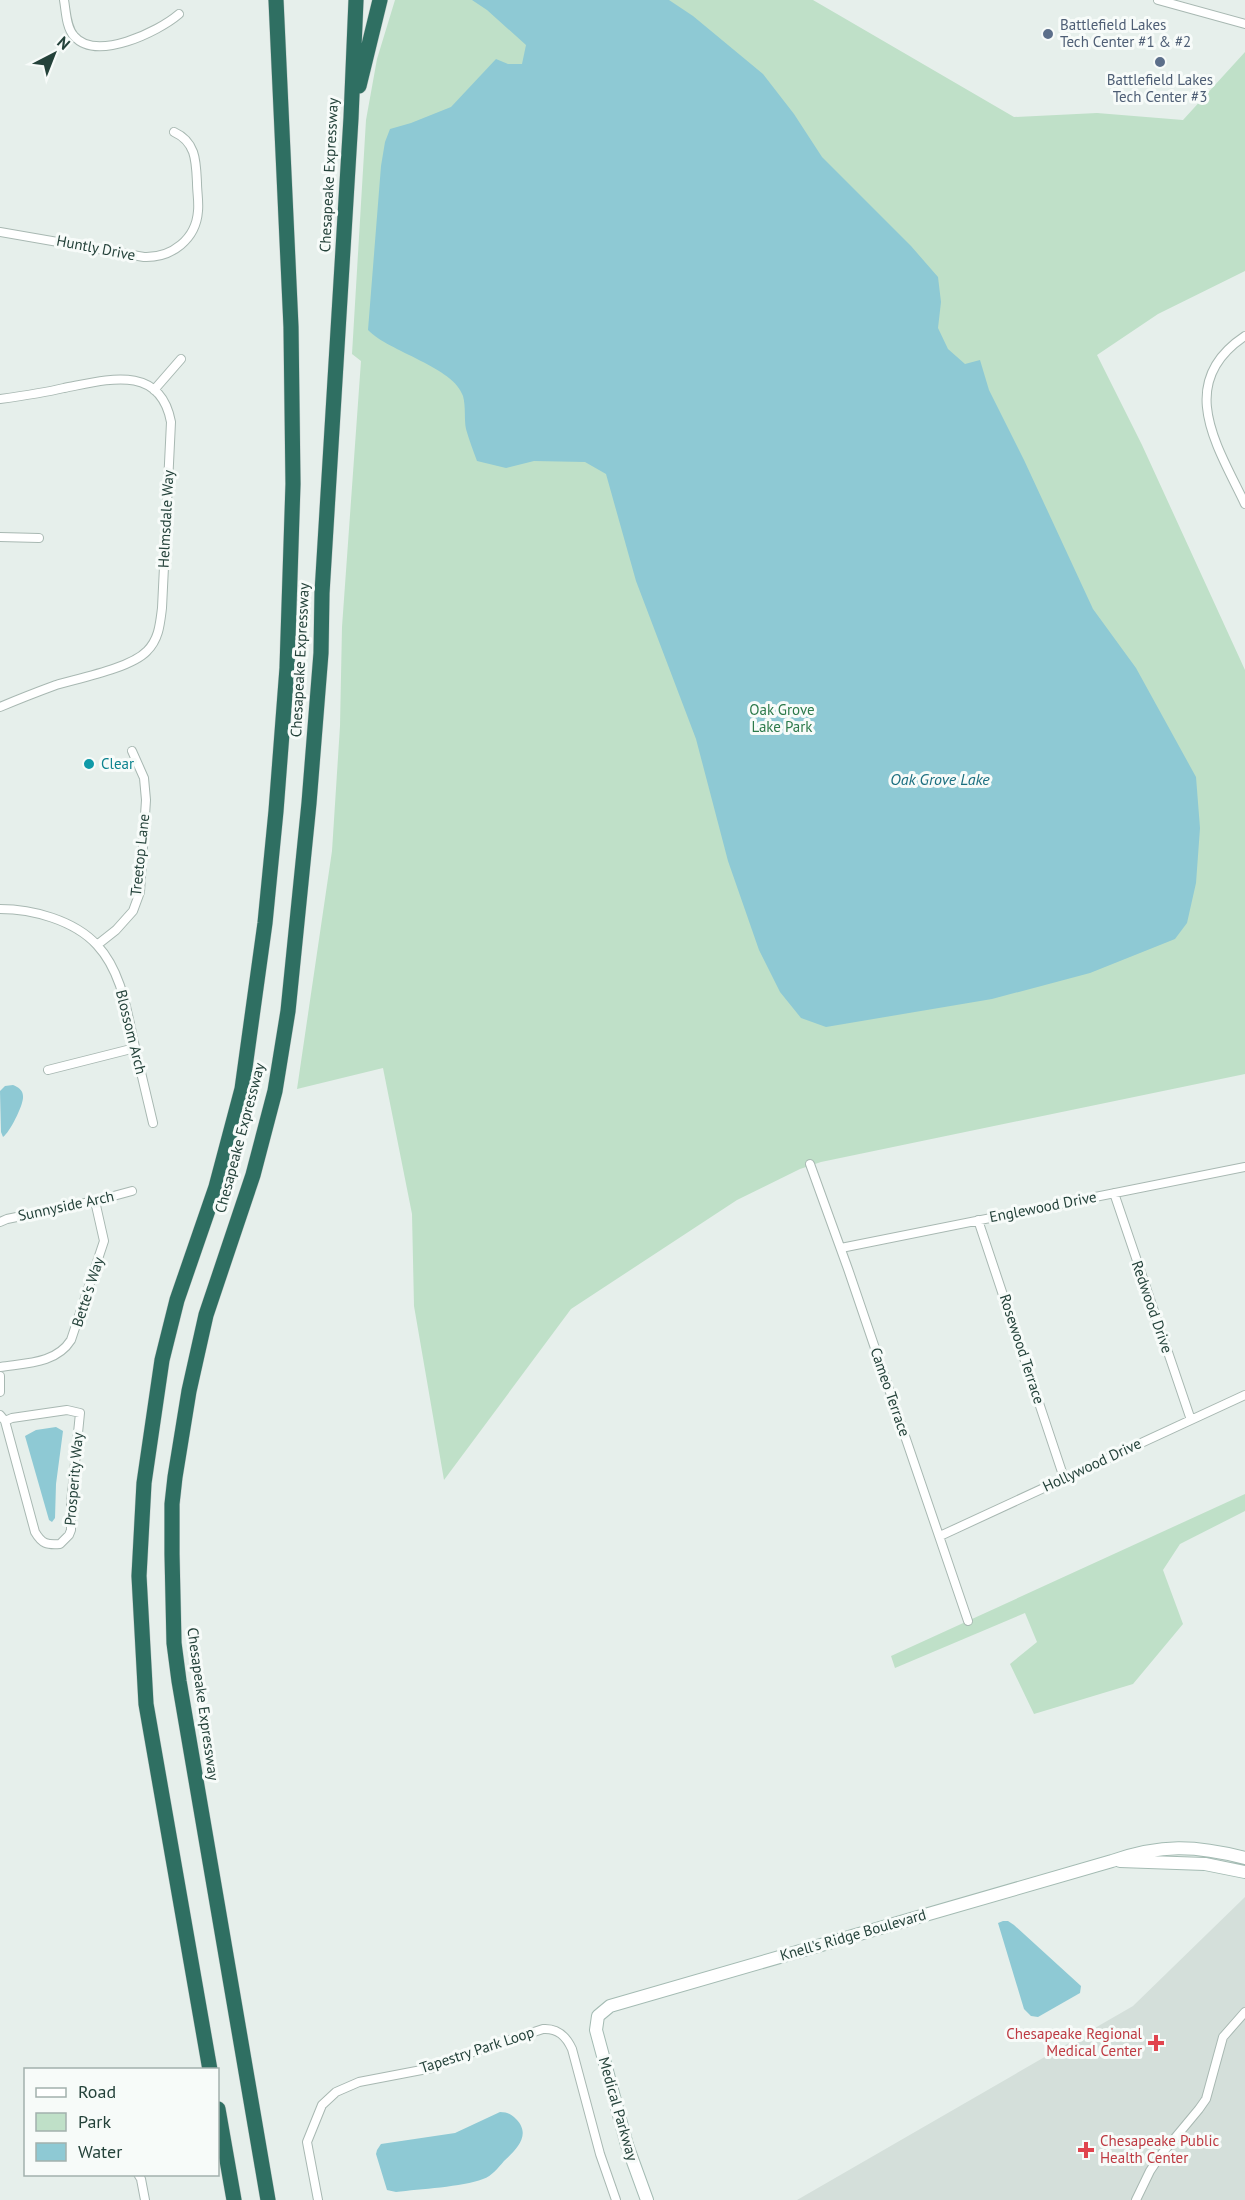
<svg xmlns="http://www.w3.org/2000/svg" width="1245" height="2200" font-family="'PT Sans',sans-serif">
  <rect width="100%" height="100%" fill="#e6efeb"/>
  <path fill="#d4dfda" d="M1245,1897V2200H797L1133,2006Z"/>
  <path fill="#bfe0c8" d="M395,0H813L1014,117L1097,113L1183,120L1245,52V271L1158,314L1097,355L1142,445L1245,670V1074L821,1162L800,1169L737,1200L571,1309L444,1480L414,1306L412,1214L383,1068L297,1089L332,851L340,726L342,627L361,361L352,354L366,120L377,59Z
    M1245,1494V1511L1180,1544L1163,1570L1183,1624L1133,1684L1034,1714L1010,1664L1037,1642L1025,1613L895,1668L891,1656Z"/>
  <path fill="#8ec9d4" d="M472,0H669L693,16L763,74L794,114L822,157L911,246L938,277L941,302L938,328L948,349L965,364L980,360L989,390L1024,460L1093,609L1136,668L1196,777L1200,828L1196,883L1187,923L1175,939L1090,973L992,999L826,1027L801,1018L780,992L759,950L728,861L696,739L636,581L606,474L585,462L534,461L506,468L477,461C473,450 469,440 466,429C464,419 466,407 463,396C454,367 389,352 368,330L381,166L385,142L390,129L411,123L451,107L496,59L508,64H522L526,45L487,10Z
    M13,1085C18,1087 23,1090 23,1096C24,1104 10,1132 3,1137L1,1132L0,1091L5,1086Z
    M56,1427L63,1431L56,1484L55,1518L52,1522L49,1520L25,1436L36,1430Z
    M1003,1921H1008L1014,1925L1081,1986L1080,1993L1038,2017L1031,2016L1024,2009L998,1923Z
    M500,2112C507,2112 511,2114 516,2119C532,2135 516,2150 504,2161C498,2168 492,2176 483,2179C462,2187 420,2189 396,2192L387,2190L376,2154L377,2150L381,2144L455,2133Z"/>
  <g fill="none" stroke-linecap="round" stroke-linejoin="round">
    <defs>
      <path id="street" d="M64,0C66,11 66,27 74,36C96,62 158,32 179,14
        M1158,0L1245,24
        M0,232L144,257C172,258 196,239 198,211C199,202 197,192 197,183C196,161 196,142 174,132
        M1245,336C1174,383 1218,447 1245,504
        M154,390L181,359
        M0,399C22,396 43,393 64,388C106,380 160,363 171,422L162,608C160,624 159,639 147,651C131,668 80,678 56,685C37,692 19,699 0,707
        M0,537L39,538
        M0,909C32,909 74,920 97,945C122,972 127,1012 135,1047C141,1072 147,1097 153,1123
        M97,945L116,930L133,911L140,892L146,800L144,778L132,751
        M48,1070L135,1048
        M810,1164L848,1269L968,1621
        M1114,1193L1191,1420
        M978,1220L1064,1478
        M0,1222L7,1219L95,1201L132,1191
        M841,1248L1245,1167
        M0,1367C25,1363 56,1364 71,1340L104,1241L95,1201
        M0,1376V1392
        M0,1415L5,1421L35,1532C42,1544 47,1545 60,1544L69,1535L71,1530V1503L80,1413L67,1410L12,1418L5,1421
        M940,1536L1245,1395
        M138,2174L141,2179L145,2200
        M318,2200L307,2142L322,2105L336,2092L359,2082L432,2068L455,2058L543,2029C558,2028 566,2036 572,2049L600,2154L616,2200
        M1136,2200L1150,2171L1160,2156L1199,2109L1206,2099L1223,2037L1245,2012"/>
      <path id="secondary" d="M1120,1861L1205,1864L1245,1872
        M647,2200L627,2145L596,2030L598,2016L610,2006L1112,1861C1161,1844 1195,1845 1245,1858"/>
      <path id="highway" d="M359,86L380,0
        M210,2070L146,1704L139,1576L144,1483L162,1360L177,1300L216,1187L242,1089L265,923L276,811L287,668L293,484L291,327L276,0
        M218,2109L234,2200
        M268,2200L179,1681L174,1643L172,1554V1504L175,1477L189,1391L206,1315L253,1175L275,1091L288,1011L309,803L321,653L322,593L351,118L356,0"/>
    </defs>
    <use href="#street" stroke="#a8b8b2" stroke-width="10"/>
    <use href="#secondary" stroke="#a4bbb3" stroke-width="14"/>
    <use href="#highway" stroke="#c2cac8" stroke-width="16"/>
    <use href="#street" stroke="#fff" stroke-width="8"/>
    <use href="#secondary" stroke="#fff" stroke-width="12"/>
    <use href="#highway" stroke="#2f6f62" stroke-width="15"/>
  </g>
  <g fill="#5c6f8a" stroke="#f7fbf9" stroke-width="2">
    <circle cx="1048" cy="34" r="6"/>
    <circle cx="1160" cy="62" r="6"/>
  </g>
  <circle fill="#0f9aa8" stroke="#f7fbf9" stroke-width="2" cx="89" cy="764" r="6"/>
  <g fill="#e0444e" stroke="#f7fbf9" stroke-width="2">
    <path d="M1153 2034h6v6h6v6h-6v6h-6v-6h-6v-6h6z"/>
    <path d="M1083 2141h6v6h6v6h-6v6h-6v-6h-6v-6h6z"/>
  </g>
  <g text-anchor="middle" stroke-width="6" stroke-linejoin="round" paint-order="stroke">
    <g font-size="15" fill="#4e5e75" stroke="#f7fbf9" text-anchor="start">
      <text x="1060" y="30">Battlefield Lakes<tspan x="1060" dy="17">Tech Center #1 &amp; #2</tspan></text>
      <text x="1160" y="85" text-anchor="middle">Battlefield Lakes<tspan x="1160" dy="17">Tech Center #3</tspan></text>
    </g>
    <g font-size="15" fill="#24423a" stroke="#f7fbf9">
      <text transform="translate(329 175) rotate(-87)" y="5">Chesapeake Expressway</text>
      <text transform="translate(96 248) rotate(11)" y="5">Huntly Drive</text>
      <text transform="translate(166 519) rotate(-87)" y="5">Helmsdale Way</text>
      <text transform="translate(300 660) rotate(-87)" y="5">Chesapeake Expressway</text>
      <text transform="translate(140 855) rotate(-84)" y="5">Treetop Lane</text>
      <text transform="translate(131 1032) rotate(76)" y="5">Blossom Arch</text>
      <text transform="translate(240 1138) rotate(-75)" y="5">Chesapeake Expressway</text>
      <text transform="translate(66 1206) rotate(-12)" y="5">Sunnyside Arch</text>
      <text transform="translate(1043 1207) rotate(-11)" y="5">Englewood Drive</text>
      <text transform="translate(88 1292) rotate(-72)" y="5">Bette's Way</text>
      <text transform="translate(1152 1307) rotate(71)" y="5">Redwood Drive</text>
      <text transform="translate(1022 1349) rotate(72)" y="5">Rosewood Terrace</text>
      <text transform="translate(890 1392) rotate(71)" y="5">Cameo Terrace</text>
      <text transform="translate(1092 1465) rotate(-25)" y="5">Hollywood Drive</text>
      <text transform="translate(74 1479) rotate(-85)" y="5">Prosperity Way</text>
      <text transform="translate(203 1704) rotate(82)" y="5">Chesapeake Expressway</text>
      <text transform="translate(853 1935) rotate(-16)" y="5">Knell's Ridge Boulevard</text>
      <text transform="translate(477 2050) rotate(-18)" y="5">Tapestry Park Loop</text>
      <text transform="translate(618 2109) rotate(74)" y="5">Medical Parkway</text>
    </g>
    <g font-size="15" fill="#2d7a4b" stroke="#f7fbf9">
      <text x="782" y="715">Oak Grove<tspan x="782" dy="17">Lake Park</tspan></text>
    </g>
    <g font-size="15" fill="#0d838f" stroke="#f7fbf9" text-anchor="start">
      <text x="101" y="769">Clear</text>
    </g>
    <g font-size="15" fill="#be3a42" stroke="#f7fbf9" text-anchor="end">
      <text x="1142" y="2039">Chesapeake Regional<tspan x="1142" dy="17">Medical Center</tspan></text>
      <text x="1100" y="2146" text-anchor="start">Chesapeake Public<tspan x="1100" dy="17">Health Center</tspan></text>
    </g>
    <g font-size="16" font-style="italic" fill="#1c6f80" stroke="#f7fbf9">
      <text x="940" y="785">Oak Grove Lake</text>
    </g>
  </g>
  <rect x="24" y="2068" width="195" height="108" fill="#f7fbf9" stroke="#a3b1ad" stroke-width="1.5"/>
  <rect x="36" y="2088" width="30" height="9" fill="#ffffff" stroke="#a3b1ad" stroke-width="1.5"/>
  <text x="78" y="2098" font-size="18" fill="#24423a">Road</text>
  <rect x="36" y="2113" width="30" height="18" fill="#bfe0c8" stroke="#a3b1ad" stroke-width="1.5"/>
  <text x="78" y="2128" font-size="18" fill="#24423a">Park</text>
  <rect x="36" y="2143" width="30" height="18" fill="#8ec9d4" stroke="#a3b1ad" stroke-width="1.5"/>
  <text x="78" y="2158" font-size="18" fill="#24423a">Water</text>
  <g transform="translate(54 54) rotate(42)" stroke="#f7fbf9" stroke-width="4.5" paint-order="stroke">
  <path d="M0-4.5L10 22L0 15L-10 22Z" fill="#24423a"/>
  <text y="-9" font-size="16" font-weight="bold" text-anchor="middle" fill="#24423a">N</text>
  </g>
</svg>
